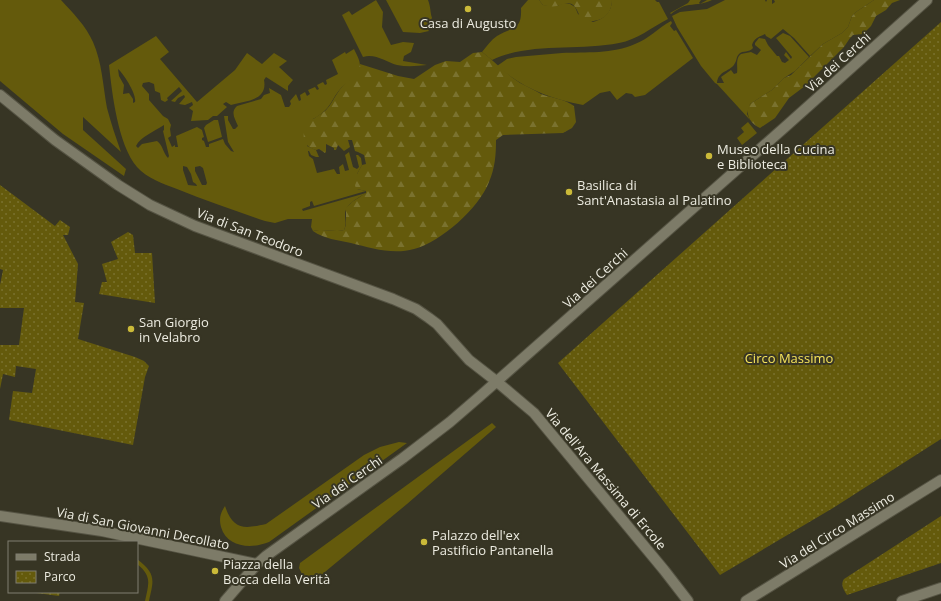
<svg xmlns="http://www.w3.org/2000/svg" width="941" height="601" font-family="'Open Sans',sans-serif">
  <defs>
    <pattern id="forest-firs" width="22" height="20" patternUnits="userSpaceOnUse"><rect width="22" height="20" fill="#645a0c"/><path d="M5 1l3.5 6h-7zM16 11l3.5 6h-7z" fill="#7a722f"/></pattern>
    <pattern id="park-dots" width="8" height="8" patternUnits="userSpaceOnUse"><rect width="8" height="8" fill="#645a0c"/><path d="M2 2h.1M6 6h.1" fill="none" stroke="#7a722f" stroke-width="1.8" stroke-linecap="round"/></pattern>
  </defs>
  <rect width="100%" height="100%" fill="#373524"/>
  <path fill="#645a0c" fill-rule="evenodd" d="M0,0H61C73,13 86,26 93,42C102,62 103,86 107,108C111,123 116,138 121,152L83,117V130L126,169L124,176L63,134L0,81Z
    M376,0L383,12L382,27L391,45L403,42L414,43L411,52L404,56L403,61L427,65C417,66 407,67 397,65C386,62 375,53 363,57L342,15L349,11L352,15Z
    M386,0H428C431,8 430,12 432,18L426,27L429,31L420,33L403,32Z
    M528,0H539L543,5L557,6L564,3L570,4L575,7L578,14L593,22C604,19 612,12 612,0H655L657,2H659L668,19C652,27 637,40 619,43C578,51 530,42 492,60L482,52C487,46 491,40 497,36C513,26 522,31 521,8Z
    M690,0H701L699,3L700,4L707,0H712C704,4 698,4 689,5C682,6 676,10 671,14L670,13L688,3Z
    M725,0H765L766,2L767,0H772V4L775,2L774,0H874L856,12L852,16L848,27L842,33L823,44L810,56L794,38L783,29L771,39L766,36L765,34C759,37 754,38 752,45L753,48C749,53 743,50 739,54C736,57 737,60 735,63C731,72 718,70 717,83H724L721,77L731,70L734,74L737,73C738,68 735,58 741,54C744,53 748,53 751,52L757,55L761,50L755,45V43L759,38L765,39L768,45L777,56H779L782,62L785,63L789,60L784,55L786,52L791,59L792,57L776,38L783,33L790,36L809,57L795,71L784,78L772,90L750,104L747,114L750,120L717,84L715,83L701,66L677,27L672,16L680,12L707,9Z
    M671,21L672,23L670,26L674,31L676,30L693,58L645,95L635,97L632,94L626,93L617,100L610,91L600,93L583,105C549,98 524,89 497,66L507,59L516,57C531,56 547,54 562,53C585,52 613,54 635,44C649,39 658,28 671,21Z
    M156,36L169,52L160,59L197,102L235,70L247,53L262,64L274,53L287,61L279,67L293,80L288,86V91L266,77L264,80C268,101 245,101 231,105L226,102L223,104L227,107L217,116H213L208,120L191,121L193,111L189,108L193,105L192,102L185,105L179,104L185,97L184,95L178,98L175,102L171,101L182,91L179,87L167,98L168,100L165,102L161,100L160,93L155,91L154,84L149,82L143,83L142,86L149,94V100L163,116L168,119L171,125L170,129L171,136L168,138L172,147L175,145V147H178L176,136L197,127L202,130L204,137L202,138V140L204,141L206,147H209V144L223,139L225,144L231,151L234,152L228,142L224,116H228V120L233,129H235L238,126C235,119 230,112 237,106L261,99L264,95L270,93L269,88L281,95L285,107H289L291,104L290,101L296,94L299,101L301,100L300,95L305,92L307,96L310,94L308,90L315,87L317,90L319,89L317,85L323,82L325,85L327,84L326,80L338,74L332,60L345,52L346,54L354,49C357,56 362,62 359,70C357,78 348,81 342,87C330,100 332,109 313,119L307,146L316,150L319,157H316L311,155L309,151H308L309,156L313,159L317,173L334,169L337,174H340L339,167L343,164L345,171L349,170L345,155L349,152L353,167L357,169L359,167L356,155H358L361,158L362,165L357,174V189L366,191L314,206L312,201L310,202V206L302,209L303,211L366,193C359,198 346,203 345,214C345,220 347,224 344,230C333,233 325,228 313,231L311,227L312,219H288L275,223L265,221C236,211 206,201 177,189C163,184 147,178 137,167C118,145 112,93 109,65ZM118,69C124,74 137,95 135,102L133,103V99L129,93L123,94L124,85L119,76ZM164,125V130L163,131L169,156L168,158C163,153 163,145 157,141L142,144L138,148L136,146C140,137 155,131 164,125ZM183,166L187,167L191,174L193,182L196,184L197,186L188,185L183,170ZM200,166L203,168L207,183L206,185H202L195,171V167Z
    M214,120H218L222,137L208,142L204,128L206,125Z
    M748,122L757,133L742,145L737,138L744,132L741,128Z
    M492,423L496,427L407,504L308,586L299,568L300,563Z
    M399,442L407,443L269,542C252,549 227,548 221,527C219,518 220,514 225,506C233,530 244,529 266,524L364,455L380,447Z
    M137,559C156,574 154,579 149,601H145C149,583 152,576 137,564Z"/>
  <path fill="url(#forest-firs)" d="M539,0H612C612,17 597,25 581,19C579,15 578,11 575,7C570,0 563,5 557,6C552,7 548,6 543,5Z
    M874,0H900L892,3L886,10L876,16L871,26L863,34L853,35L850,38L844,47L805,86L789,98L775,118L760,128C751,124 744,114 750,104L772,90L784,78L791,75L823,44L842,33L848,27L852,16L856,12Z
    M482,52C497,63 508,77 524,85C530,88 536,91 541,94C552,98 565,99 574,106L576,122L572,128L563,133L503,135L496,140C496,155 495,168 489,182C479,208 441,242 414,249C393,255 371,248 351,243C338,240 324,239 313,231C325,228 333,233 344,230L346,225V208L352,202L366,193V191L357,189L355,186L357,174L362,165L366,164L364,155L358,152L355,151L352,140H348L350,147L344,151L338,145L336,150H334V148L326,144V152L325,153L319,149L316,150C314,149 310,148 308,146C302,142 303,131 306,126C310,119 320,116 326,110C332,104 335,95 342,87C350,78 357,78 360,64L398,76L414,79L435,65L446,61L460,62L473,53Z"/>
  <path fill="url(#park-dots)" d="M941,22V439L833,508L720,575L558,363Z
    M0,185L55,226L60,220L70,227L68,235H63L78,264L75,302L84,303L78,339L135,357L144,361L149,366L145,377L133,445L9,420L13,391L32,393L36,369L16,366L15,377L3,374L0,389V345H19L24,308H0V285L3,270L0,269Z
    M128,232L133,235L135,253H152L155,303L99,294L102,282H107L102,264L118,259L111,242Z
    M941,516V563L847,595C844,590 840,585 844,579Z
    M29,592H60L59,596Z"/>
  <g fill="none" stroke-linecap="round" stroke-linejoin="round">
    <defs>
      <path id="street" d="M0,95L55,140L118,185L150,205L195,226L393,299L416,309L429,318L437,324L469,360L496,381
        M0,516L102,531L257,564
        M902,601L941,588"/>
      <path id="secondary" d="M496,381L534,413L664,570L688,601
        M225,601L257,564L266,556L403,458L450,422L479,397L785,127L927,0
        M746,601L941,480"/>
    </defs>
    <use href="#street" stroke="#555343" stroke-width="12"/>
    <use href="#secondary" stroke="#555343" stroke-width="12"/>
    <use href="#street" stroke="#7d7b68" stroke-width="10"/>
    <use href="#secondary" stroke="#7d7b68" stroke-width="10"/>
  </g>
  <g fill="#cbba39" stroke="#373524" stroke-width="1.5">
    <circle cx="468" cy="9" r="4"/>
    <circle cx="709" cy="156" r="4"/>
    <circle cx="569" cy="192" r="4"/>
    <circle cx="131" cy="329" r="4"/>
    <circle cx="424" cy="542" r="4"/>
    <circle cx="215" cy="571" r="4"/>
  </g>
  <g text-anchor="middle" stroke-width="4" stroke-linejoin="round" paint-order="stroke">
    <g font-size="13" fill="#edece1" stroke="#373524" text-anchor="start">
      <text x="468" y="28" text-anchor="middle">Casa di Augusto</text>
      <text x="717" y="154">Museo della Cucina<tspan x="717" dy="15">e Biblioteca</tspan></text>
      <text x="577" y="190">Basilica di<tspan x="577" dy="15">Sant'Anastasia al Palatino</tspan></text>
      <text x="139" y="327">San Giorgio<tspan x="139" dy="15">in Velabro</tspan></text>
      <text x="432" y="540">Palazzo dell'ex<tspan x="432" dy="15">Pastificio Pantanella</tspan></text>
      <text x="223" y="569">Piazza della<tspan x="223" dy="15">Bocca della Verità</tspan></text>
    </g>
    <g font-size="13" fill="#edece1" stroke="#373524">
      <text transform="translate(838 62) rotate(-42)" y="5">Via dei Cerchi</text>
      <text transform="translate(250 232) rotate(21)" y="5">Via di San Teodoro</text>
      <text transform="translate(595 278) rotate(-42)" y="5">Via dei Cerchi</text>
      <text transform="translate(606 479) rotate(50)" y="5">Via dell'Ara Massima di Ercole</text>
      <text transform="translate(347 482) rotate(-35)" y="5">Via dei Cerchi</text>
      <text transform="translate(143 528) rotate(11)" y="5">Via di San Giovanni Decollato</text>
      <text transform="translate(837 530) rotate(-32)" y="5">Via del Circo Massimo</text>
    </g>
    <g font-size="13" fill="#f6e45b" stroke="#373524">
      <text x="789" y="363">Circo Massimo</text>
    </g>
  </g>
  <rect x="8" y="541" width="130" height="52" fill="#373524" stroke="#807e70"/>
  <rect x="16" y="554" width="20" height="6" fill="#7d7b68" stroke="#807e70"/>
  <text x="44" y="561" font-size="12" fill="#edece1">Strada</text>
  <rect x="16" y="571" width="20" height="12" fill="url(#park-dots)" stroke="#807e70"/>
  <text x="44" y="581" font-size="12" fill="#edece1">Parco</text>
</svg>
